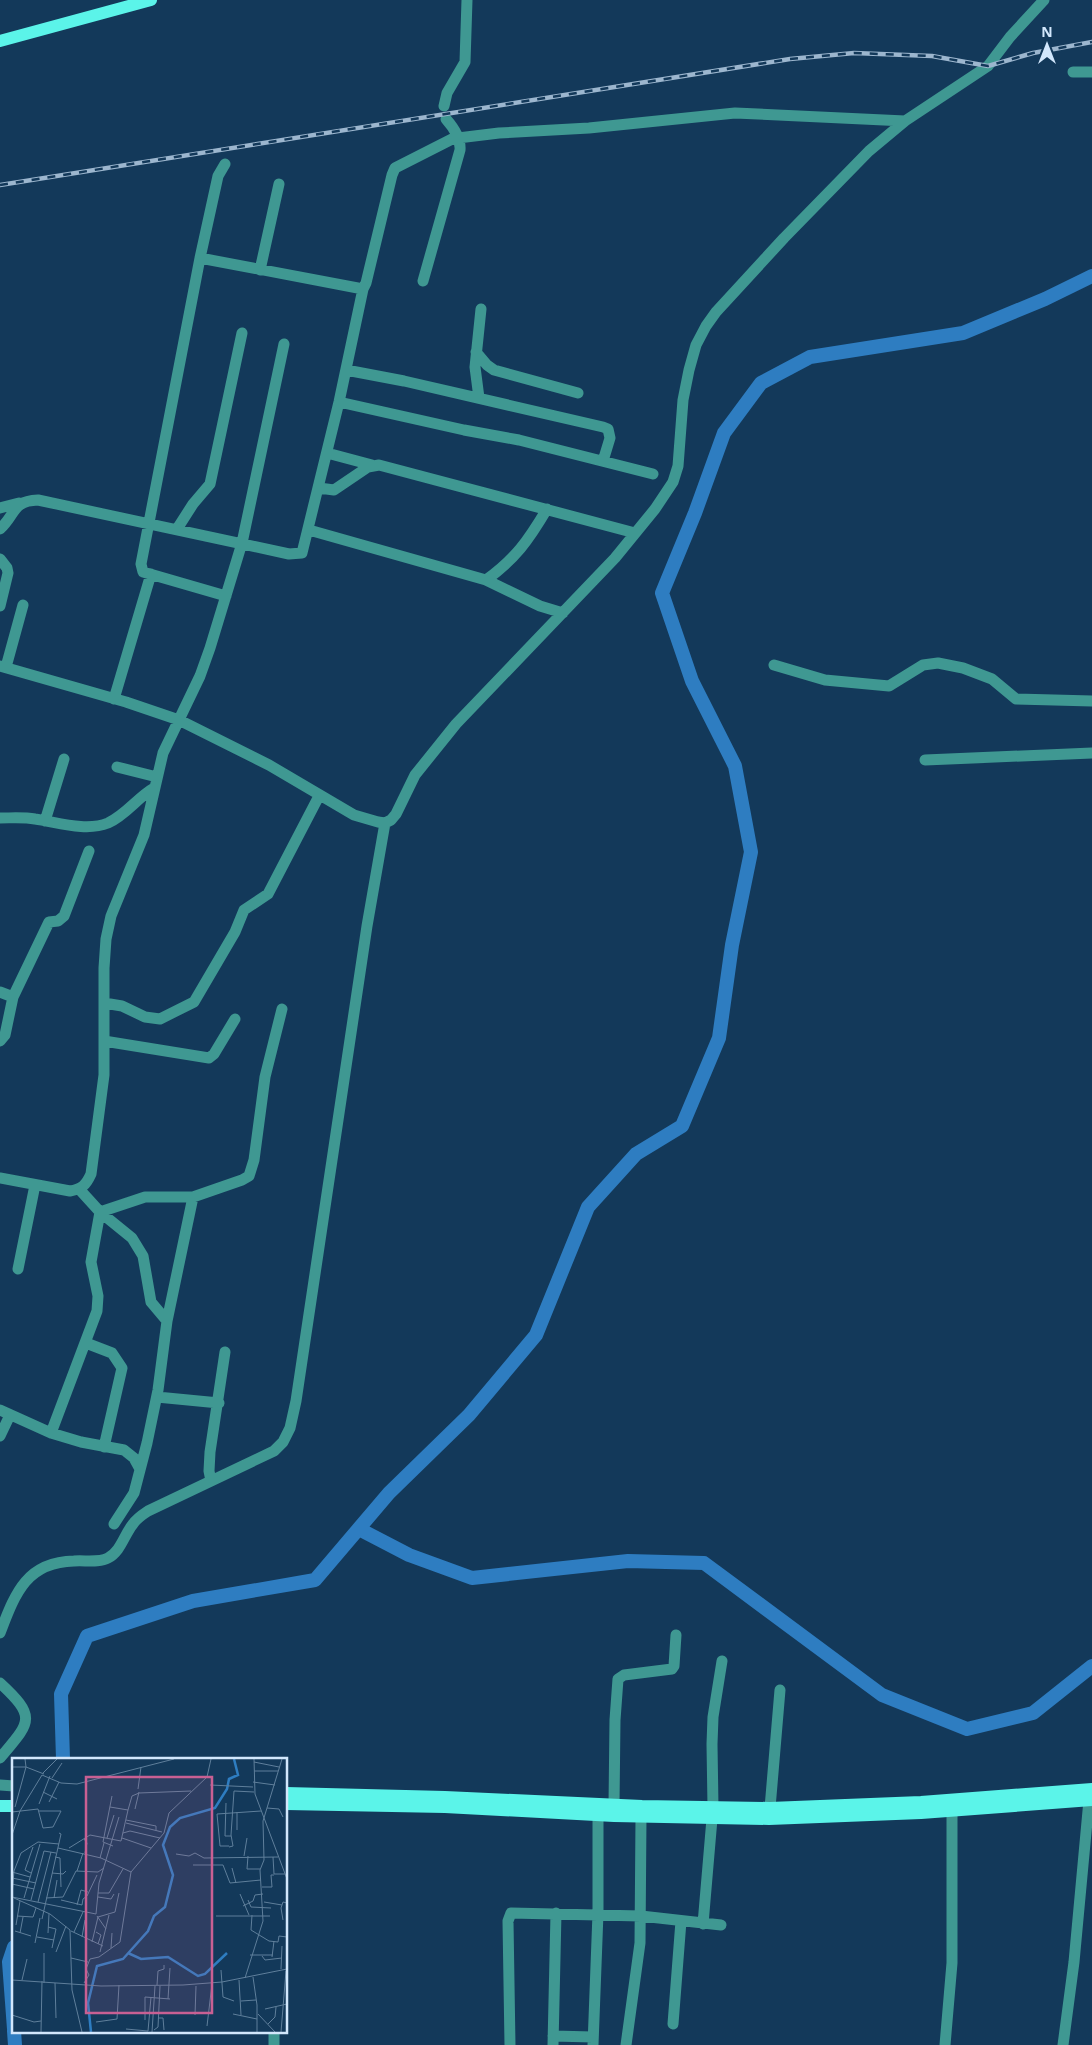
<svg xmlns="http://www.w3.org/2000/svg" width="1092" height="2045" font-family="'Open Sans',sans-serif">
  <rect width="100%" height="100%" fill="#13395a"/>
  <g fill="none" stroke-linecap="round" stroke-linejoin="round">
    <path stroke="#2e7dc1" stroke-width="14" d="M359,1529L409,1555L472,1578L628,1561L704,1563L882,1695L967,1729L1033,1713L1092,1666
      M63,1759L61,1694L87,1636L193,1601L315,1580L389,1493L469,1415L536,1335L588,1207L636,1154L682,1126L719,1038L732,945L751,852L735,766L692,681L662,593L695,513L724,433L761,383L810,357L963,333L1045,299L1092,276
      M14,1947L9,1962L14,2029
      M14,2031L15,2045"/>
    <path stroke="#3f9892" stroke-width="11" d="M1073,72H1092
      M444,106L447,93L465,62L467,0
      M458,138L499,133L589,128L735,113L905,121
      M225,164L218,176L200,258L141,564L143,572L226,596
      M200,258L363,289L366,283L392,175L395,168L458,136
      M260,270L279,184
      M423,281L460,150C461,138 454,128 446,119
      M476,352L487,365L494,370L578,393
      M346,370L404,381L603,427L608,429L610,438L603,461
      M479,398L475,367L481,309
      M339,402L464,430L519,440L653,474
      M327,453L372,465
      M319,488L334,490L368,467L379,465L635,533
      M0,508L19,503
      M0,529C16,514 12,501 38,500L289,554L302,553L339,402L363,289
      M177,529L193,504L210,484L242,333
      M309,530L486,580L540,606L563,613
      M0,559L7,568L8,573L0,606
      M486,580C516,558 528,541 547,509
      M774,665L825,680L889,686L923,665L938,663L963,668L992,679L1016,699L1092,701
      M0,666L126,702L179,720L269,765L354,815L378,822L385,823L391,820L396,814L415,775L456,724L615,558L655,509L673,482L678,466L683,400L689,370L696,345L706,326L716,312L784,238L869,151L905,121L988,66L1010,37L1044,0
      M6,667L23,605
      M114,699L151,574
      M925,760L1092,753
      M117,767L157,777
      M0,818C12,818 24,817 35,819C57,822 86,832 108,823C126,815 138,797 154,788
      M45,821L64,759
      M0,992L13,997
      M104,1003L122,1006L145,1017L160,1019L194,1002L235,932L244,910L268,894L319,796
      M0,1041L5,1035L13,997L49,922L58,921L64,916L89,851
      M104,1041L209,1058L214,1054L235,1019
      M0,1178L70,1191C82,1189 86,1185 91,1174L104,1075V968L106,939L111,916L144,835L163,753L200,676L210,648L242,543L284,344
      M80,1190L100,1212L132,1238L143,1256L151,1302L167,1321
      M18,1269L35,1185
      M86,1343L112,1353L122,1368L104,1447
      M157,1397L219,1403
      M0,1410L51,1433L81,1442L124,1450L134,1458L140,1469
      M51,1433L97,1311L98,1296L91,1262L100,1212L145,1197H193L242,1180L249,1176L254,1160L265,1077L282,1009
      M0,1436L10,1415
      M211,1481L209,1471L210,1452L225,1352
      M114,1524L134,1493L147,1443L158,1390L167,1321L193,1197
      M0,1633C15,1594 26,1562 74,1561C84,1560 99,1563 108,1558C121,1551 124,1535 133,1524C137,1518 142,1515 148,1511L274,1451L283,1442L290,1428L296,1401L367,926L385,823
      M0,1683C38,1718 30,1722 0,1758
      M0,1785L14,1786
      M614,1805L615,1720L618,1679L624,1675L672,1669L674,1666L676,1635
      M770,1808L780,1690
      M703,1924L713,1807L712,1744L713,1717L722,1661
      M673,2024L681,1921
      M553,2036L593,2037
      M274,2045V2031
      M510,2045L508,1921L511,1913L641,1916L721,1925
      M553,2045L556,1913
      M593,2045L598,1913V1815
      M626,2045L640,1943L641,1817
      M945,2045L952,1963V1811
      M1063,2045L1074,1962L1089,1800"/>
    <path stroke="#5bf4e9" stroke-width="12" d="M0,41L151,0
      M286,1793L445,1797L642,1806L770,1808L921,1802L1092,1789
      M286,1804L445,1807L614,1816L769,1819L921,1813L1092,1800
      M0,1806H14"/>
    <defs>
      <path id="rail" d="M0,185L790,59L854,53L932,56L988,66L1033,53L1092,42"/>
    </defs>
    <use href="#rail" stroke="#9cb6ce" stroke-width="4.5"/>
    <use href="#rail" stroke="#13395a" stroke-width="2.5" stroke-dasharray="8" stroke-linecap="butt"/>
  </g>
  <g transform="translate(12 1758)">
    <rect width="275" height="275" fill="#13395a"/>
    <path fill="none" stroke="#2e7dc1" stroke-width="2.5" d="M116,195L129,201L156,199L186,218L193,216L215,195M79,274L76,245L85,208L111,201L136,173L142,158L153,149L161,117L151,87L158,69L168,60L203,50L215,31L217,21L226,17L222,1"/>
    <path fill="none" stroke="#5f7f9b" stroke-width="1" d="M242,1L243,36L275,121M242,4L267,9M0,9H14L32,16M242,13H266M31,15L45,1M40,20L50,5M241,24L263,27M198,27L241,29M126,31L129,9M31,34L45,41M127,35L179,33M100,38L91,84L101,88M37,44L47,24M214,45L213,78H219M27,46L38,18M3,49L14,9L13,1M98,49L116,52L120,38L127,35M255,50L267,51L271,59M123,51L127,34M0,54L26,51L31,70L41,69L49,53H27M114,62L144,68V72M114,65L150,74M225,72V54M111,75L118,73L148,80M0,77L8,53L30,17L49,25L65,26L162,1M95,80L102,57M110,80L139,90M72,81L75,85L73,95M217,88H208L205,56L249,53M217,89L221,88L219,77L222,33L242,34M46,90L89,100L119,114L152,75L157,55L195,19L199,1M57,90L78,77L109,83L116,52M164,96L177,98L183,95L192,100L266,99M232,98L235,80M236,98L235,111H248M43,99L48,100L49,129M261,99L262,116H273M88,100L92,85M181,107H211L218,125L249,122M220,110L224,125M65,113L71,95M0,114L18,119M19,115L13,112L21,89M40,115L51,116L54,113M0,120L24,125M0,126L22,131M250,129H260L259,117H262M86,135H97L111,111M228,136L237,157M0,137L2,113L9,95L26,84L47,86M0,139L84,156L87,125L107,59M86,139L99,141L102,136M2,140L38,156L58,172L60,232L70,274M12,140L28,86M34,140L51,139L64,113L86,114L92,110M42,140L45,122M19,142L32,93L44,95M49,142L70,147L71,141L75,138L85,117M236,142L239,149L259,150M26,144L39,94M252,144L270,147M65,147L69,132L76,134M231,148L241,143L243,137L251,136M240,157L239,172L257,183L266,184L267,178L275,179M5,158L21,159L24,150M85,158L94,171M204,158H258M30,161L49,76L47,75M271,162L269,150L271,144L275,145M4,167L8,143M36,169L44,171L40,190M3,173L19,178M59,173L91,188M62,174L71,154M84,174L89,177L86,186M8,175L11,159M36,175L37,156M25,179L42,182M70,179L73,162M80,184L86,159L103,154L107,135M23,185L28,160M99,190L100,175M44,194L54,168M88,194L97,157M32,195V225M238,197H261M250,198L253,202L270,200M260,199L262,183M59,200L76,204M269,211L270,188M209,212L211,239L222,243M241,219L245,247V274M233,220L251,163L248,112L252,102L251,63L270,1M0,222L89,228L171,227L210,224L275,211M10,222L15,201M227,222L229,257M43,225L44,260M72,225L77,217L74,211L78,201L87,199L108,184L119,114M145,227L146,213L152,211V207M156,241L158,210M229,243L244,242M253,251L275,246M221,256L245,261M246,256L263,274M0,257L22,264L29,263M183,257L184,228M146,260H151L152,272M133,262V239L158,241M84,264L105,261L107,227M256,266L263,259L264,249M195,268L200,226M114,271L136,273L139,239M142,272L146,269L148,228M29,274L30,223M140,274L143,228M269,274L274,213"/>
    <path fill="#c86093" fill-opacity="0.15" stroke="#c86093" stroke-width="2.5" d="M74,19H200V255H74Z"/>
    <rect width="275" height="275" fill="none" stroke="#d2e7fc" stroke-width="2.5"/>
  </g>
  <g transform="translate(1047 45)" stroke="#13395a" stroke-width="4" paint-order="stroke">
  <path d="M0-4L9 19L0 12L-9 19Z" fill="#d2e7fc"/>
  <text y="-8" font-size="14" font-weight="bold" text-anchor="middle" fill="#d2e7fc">N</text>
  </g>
</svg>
